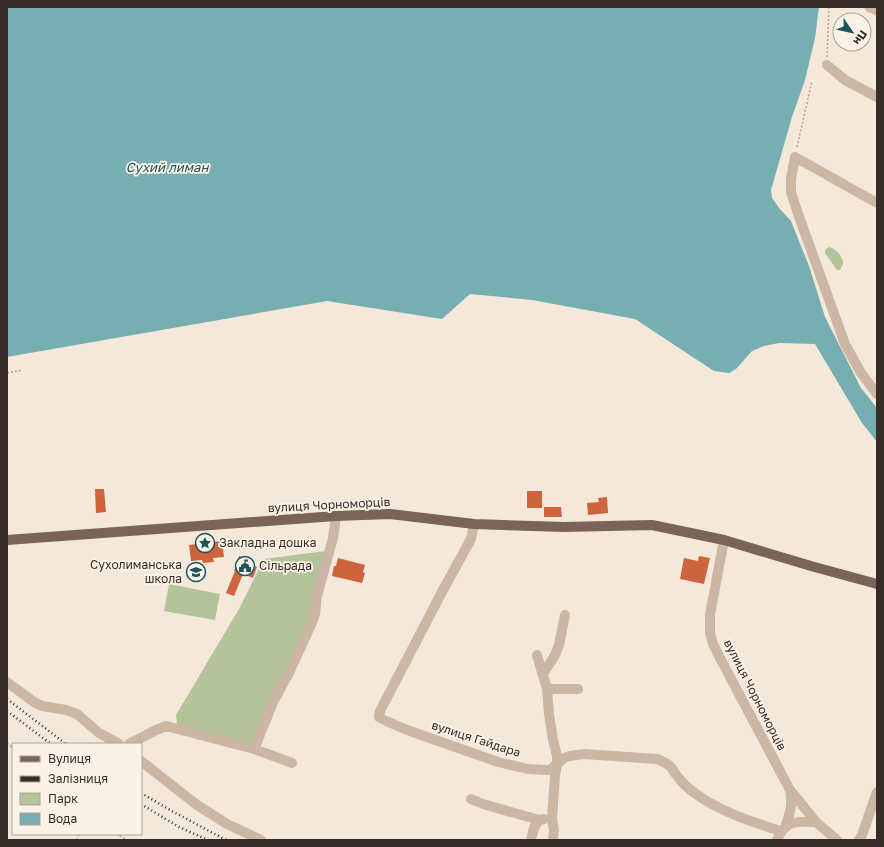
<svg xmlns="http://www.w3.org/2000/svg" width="884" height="847" font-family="'Golos Text',sans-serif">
  <rect width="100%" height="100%" fill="#f3e8da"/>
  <path fill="#b4c399" d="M829,247C835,248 844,257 843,264C842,266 841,268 840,270H837L825,253V250Z
    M326,551L312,614L251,745L177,725L176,715L239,609L264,559Z
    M169,584L220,594L215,620L164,611Z"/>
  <path fill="#77aeb2" d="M7,7H819L815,38L805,80L792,117L771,190L772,198L779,208L791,221L809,266L825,317L861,388L877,408V442L862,423L815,344L779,343L764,346L752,351L736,369L729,373L714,371L635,319L532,300L470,294L442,319L327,301L7,357Z"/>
  <path fill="#cd643e" d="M95,489H104L106,512L96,513Z
    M527,491H542V508H527Z
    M607,497L608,513L588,515L587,503L599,502L598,498Z
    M544,507H561L562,517H544Z
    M222,541L224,557L213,558L214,562L203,563L202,560L191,561L189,545Z
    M239,556L254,561L253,566L257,567L253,578L243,574L234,596L226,593L235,571H234Z
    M699,556L710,558L704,584L680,579L684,558L698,561Z
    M338,558L365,565L363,572L365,573L362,583L332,576L334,566H336Z"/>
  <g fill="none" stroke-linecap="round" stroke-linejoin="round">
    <path stroke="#b7a18f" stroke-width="1.5" stroke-dasharray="2 2" stroke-linecap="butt" d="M827,57L829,7
      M797,147L812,81
      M7,373L22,370
      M203,536L205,543
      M7,743L13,748
      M116,834L128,840
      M76,840L79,834"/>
    <path stroke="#ccb7a5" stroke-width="10" d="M869,7L877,10
      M827,65L845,80L877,97
      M877,203L795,157L791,179V192L797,211L845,344L861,373L877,394
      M474,524L471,539L443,590L380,711L379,717L384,720L407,730L498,762L528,769L547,770L551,769L564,758L570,756L584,754L657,759C662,761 667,763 671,767C673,770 675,774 678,777C683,784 689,789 696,794C721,812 752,822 781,831
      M724,540L710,614V633L713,644L720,658L790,790L816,822L837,840
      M537,655L547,689L549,714L553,740L557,756V765L555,776L552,819L554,830L553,840
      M543,674L555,655L559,645L565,615
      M7,682L23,694L34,702L42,706L66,710L77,714L99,733L119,744
      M547,689H578
      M129,744L156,730L166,726L254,749L292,763
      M254,749L274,700L289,673L311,625L315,614L317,596L333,538L336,516
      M141,761L197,805L227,824L261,840
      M471,799L483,804L539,820
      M786,825C790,813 793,803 790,790
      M531,840L534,828L539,820L544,819
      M777,840C785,820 797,821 816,822
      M859,840L862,835L877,792"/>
    <path stroke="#7a6357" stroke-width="10" d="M7,540L336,516L390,514L474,524L564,527L652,525L724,540L811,566L877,584"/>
    <path stroke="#372c27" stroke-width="2.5" stroke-dasharray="1 3" stroke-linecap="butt" d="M7,699L66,744
      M7,711L51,744
      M141,793L170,810L226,840
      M141,804L179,827L208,840"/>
  </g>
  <defs>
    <symbol id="sight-ring" viewBox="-11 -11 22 22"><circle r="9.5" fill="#faf2e6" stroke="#1a555b" stroke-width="1.5"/><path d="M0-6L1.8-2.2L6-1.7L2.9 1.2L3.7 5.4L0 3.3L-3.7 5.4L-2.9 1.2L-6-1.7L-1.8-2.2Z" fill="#1a555b"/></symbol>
    <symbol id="civic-ring" viewBox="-11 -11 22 22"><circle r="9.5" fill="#faf2e6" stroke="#1a555b" stroke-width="1.5"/><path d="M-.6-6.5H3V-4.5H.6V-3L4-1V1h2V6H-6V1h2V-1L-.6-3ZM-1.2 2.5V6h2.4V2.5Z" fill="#1a555b"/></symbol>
    <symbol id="school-ring" viewBox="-11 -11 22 22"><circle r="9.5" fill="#faf2e6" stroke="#1a555b" stroke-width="1.5"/><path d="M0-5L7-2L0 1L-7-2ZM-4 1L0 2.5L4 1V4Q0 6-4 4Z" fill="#1a555b"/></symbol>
  </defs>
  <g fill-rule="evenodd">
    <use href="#sight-ring" x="194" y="532" width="22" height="22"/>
    <use href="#civic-ring" x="234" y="555" width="22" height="22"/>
    <use href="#school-ring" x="185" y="561" width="22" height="22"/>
  </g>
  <g text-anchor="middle" stroke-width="3.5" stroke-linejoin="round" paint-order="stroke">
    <g font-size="12" fill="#372c27" stroke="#faf2e6">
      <text transform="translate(329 505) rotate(-3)" y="4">вулиця Чорноморців</text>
      <text transform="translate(755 695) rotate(63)" y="4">вулиця Чорноморців</text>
      <text transform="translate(476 739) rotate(18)" y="4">вулиця Гайдара</text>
    </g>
    <g font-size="12" fill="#372c27" stroke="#faf2e6" text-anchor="start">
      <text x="219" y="547">Закладна дошка</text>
      <text x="182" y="569" text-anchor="end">Сухолиманська<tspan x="182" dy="14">школа</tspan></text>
      <text x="259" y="570">Сільрада</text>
    </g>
    <g font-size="13" font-style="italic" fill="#1a555b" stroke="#faf2e6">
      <text x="167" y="172">Сухий лиман</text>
    </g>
  </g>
  <rect width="884" height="847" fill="none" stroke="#372c27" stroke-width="16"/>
  <rect x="12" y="743" width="130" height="92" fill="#faf2e6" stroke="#aca39a"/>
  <rect x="20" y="756" width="20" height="6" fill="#7a6357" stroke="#aca39a"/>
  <text x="48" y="763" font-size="12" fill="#372c27">Вулиця</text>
  <rect x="20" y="776" width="20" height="6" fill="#372c27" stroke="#aca39a"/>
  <text x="48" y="783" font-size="12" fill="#372c27">Залізниця</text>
  <rect x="20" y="793" width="20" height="12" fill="#b4c399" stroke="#aca39a"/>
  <text x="48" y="803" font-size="12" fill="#372c27">Парк</text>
  <rect x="20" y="813" width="20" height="12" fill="#77aeb2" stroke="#aca39a"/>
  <text x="48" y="823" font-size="12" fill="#372c27">Вода</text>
  <g transform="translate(852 32) rotate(124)"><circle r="19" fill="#faf2e6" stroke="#aca39a"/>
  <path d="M0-3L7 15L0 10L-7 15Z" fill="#1a555b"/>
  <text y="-6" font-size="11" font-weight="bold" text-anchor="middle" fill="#372c27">Пн</text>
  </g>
</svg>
